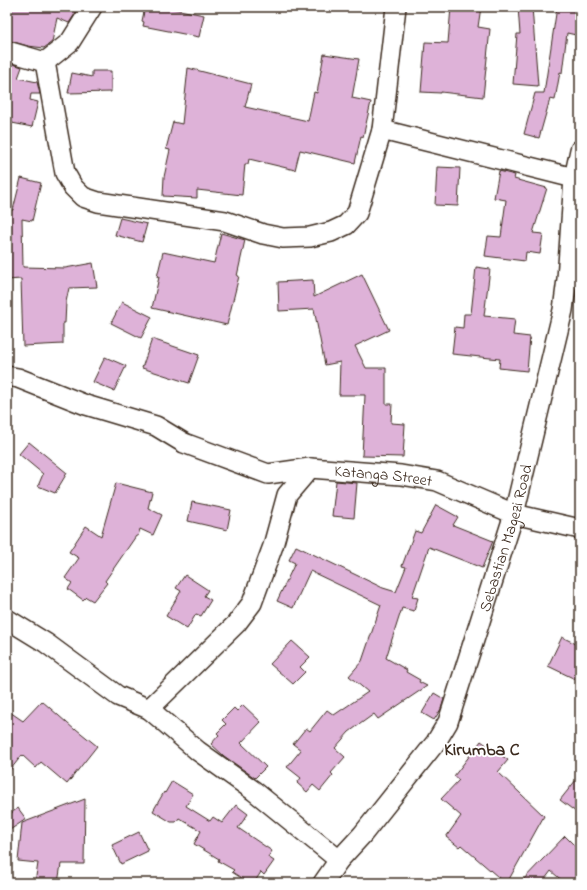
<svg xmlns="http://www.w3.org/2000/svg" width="587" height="890" font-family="'Indie Flower',sans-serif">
  <rect width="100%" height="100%" fill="#fff"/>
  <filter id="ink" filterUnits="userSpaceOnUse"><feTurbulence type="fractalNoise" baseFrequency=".025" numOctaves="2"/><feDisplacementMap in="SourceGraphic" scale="8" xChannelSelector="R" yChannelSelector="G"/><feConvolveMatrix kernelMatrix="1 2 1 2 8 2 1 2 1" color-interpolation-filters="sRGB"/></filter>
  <g filter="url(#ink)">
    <path fill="#deb2d8" stroke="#3b2a1e" d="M7,7H25L33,9L31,7H78L75,14L69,23L57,18L52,42L44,48L28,46L7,40Z
      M145,7H165L204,15L199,37L143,26L144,22L142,21Z
      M451,7H481L478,27L490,29L483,97L441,92V93L421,92L425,42L448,43Z
      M518,7H532L538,86L513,84L517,34H520Z
      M557,7H580V8L576,35L567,33L562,73L560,72L555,100L550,99L539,138L524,134L535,93H544Z
      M324,54L359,59L352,98L371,102L363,137L361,136L355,163L300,150L295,170L249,159L248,164H245L242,195L197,190V198L163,196L164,177L170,150L166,149L173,122L182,124L188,68L251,84L245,107L308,121L314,92L317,93Z
      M7,62L22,67L18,78L37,82L40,94H31L30,100L38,102L32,127L7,122Z
      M92,71H111V92L68,93L72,73L92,77Z
      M437,167L460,168L458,206L435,205Z
      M499,171L515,175L514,179L547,188L533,233L543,234L540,254L526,252L525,261L485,256L488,236L501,237L506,200L494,198Z
      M21,178L41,183L32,221L22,219L23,267L65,268L93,263L97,287L69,288L66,302L65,323H63V344L23,346L21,279L7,280V210H13Z
      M120,218L147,224L142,242L115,235Z
      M221,233L245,240L237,276H239L227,325L152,308L159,277H157L163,252L214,263Z
      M476,267L490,269L484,316L515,319L513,335L530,337L527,371L499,368L500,359L452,354L455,327L463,328L464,314H471Z
      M362,274L389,330L355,346L366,368H386V404H392L391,423L405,424L403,457L362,456L365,395H339L340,362L325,365L314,309L279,311L278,282L313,280L314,297Z
      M122,302L152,317L141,338L111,323Z
      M152,339L199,355L189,383L142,368Z
      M105,357L126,366L114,391L93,382Z
      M29,442L67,473L55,493L38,486L43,474L19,454Z
      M336,481L357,483L354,518L332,516Z
      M116,483L152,492L148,508L162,515L153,535L140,529L138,536H136L105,581L107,583L93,601L86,597L83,600L68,589L72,583L65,578L79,558L69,552L86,526L101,536Z
      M192,502L231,510L227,530L188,521Z
      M436,505L458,517L453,525L493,541L482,568L429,547L412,597L418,598L414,611L402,608L386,658L407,670L406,672L420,680L419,682L427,686L378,719L374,714L349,732L335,748L345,757L331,773L333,775L320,791L313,785L307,792L297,783L301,778L287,767L301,750L293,744L306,728L310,731L327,710L334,715L368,692L349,676L362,661L381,605L310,571L293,608L277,601L295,563L289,560L296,546L383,588L396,592L406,567L402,566L415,531L421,533Z
      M185,575L208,590L204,596L211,600L201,616L196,614L187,629L166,616L181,591L176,588Z
      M562,637L580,646V668L575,679L548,666Z
      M292,641L310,657L300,667L305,672L293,684L270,664Z
      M434,693L444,699L441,709L434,720L422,713Z
      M42,701L75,730L76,729L97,746L67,784L41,762L36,768L22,755L7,774V710L23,721Z
      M243,705L261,722L241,743L266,767L255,778L224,756L211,744L219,735L217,733L226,724L222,720L234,708L237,711Z
      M481,741L508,760L498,772L544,816L507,883H505L461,845L459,847L446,837L461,816L441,799L459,780L454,776Z
      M580,775V815L560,800Z
      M172,781L193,794L186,806L210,821L213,817L222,823L236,805L248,814L238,828L272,851L268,857L274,861L264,875L261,872L254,883H249L232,872L234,870L218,861L219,859L194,844L201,831L179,818L176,822H171L153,811L164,792L165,793Z
      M85,799L84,864H61L58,883H35L38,863L18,861L22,823Z
      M18,808L26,819L7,832V816Z
      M139,832L148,851L121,864L112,845Z
      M565,836L580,851V883H565L551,871L542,883H520Z"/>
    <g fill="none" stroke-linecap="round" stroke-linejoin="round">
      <defs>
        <g id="street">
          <path d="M7,51L45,62L70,42L92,7"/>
          <path d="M45,62L65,173L73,187L83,197L98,202L225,221L263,234L283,238L310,237L331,232L346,225L357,213L382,130L396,7"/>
          <path d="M382,130L574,178"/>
          <path id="s1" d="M7,376L18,378L86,405L156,426L184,443L268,474L310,468L401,475L437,481L514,514L580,529"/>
          <path d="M7,619L46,643L118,696L149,709L236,624L252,603L273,546L287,495L310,468"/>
          <path d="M149,709L198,751L254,791L339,860"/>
          <path id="s2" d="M323,883L339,860L362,835L436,742L448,722L514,514L563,310L567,279L574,178L580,150"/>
        </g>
      </defs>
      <use href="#street" stroke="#3b2a1e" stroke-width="22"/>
      <use href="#street" stroke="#fff" stroke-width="19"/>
    </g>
  </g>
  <g text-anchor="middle" stroke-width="4" stroke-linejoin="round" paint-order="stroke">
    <g font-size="16" fill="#3b2a1e" stroke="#fff">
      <text dy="6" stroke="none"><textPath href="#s1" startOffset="396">Katanga Street</textPath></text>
      <text dy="6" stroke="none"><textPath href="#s2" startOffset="397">Sebastian Magezi Road</textPath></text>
    </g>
    <g font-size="18" font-weight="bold" fill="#3b2a1e" stroke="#fff">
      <text x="482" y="755">Kirumba C</text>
    </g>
  </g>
  <rect width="587" height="890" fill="none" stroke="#fff" stroke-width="24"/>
  <rect x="12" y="12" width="563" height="866" fill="none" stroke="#3b2a1e" stroke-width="1.5" filter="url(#ink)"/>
</svg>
